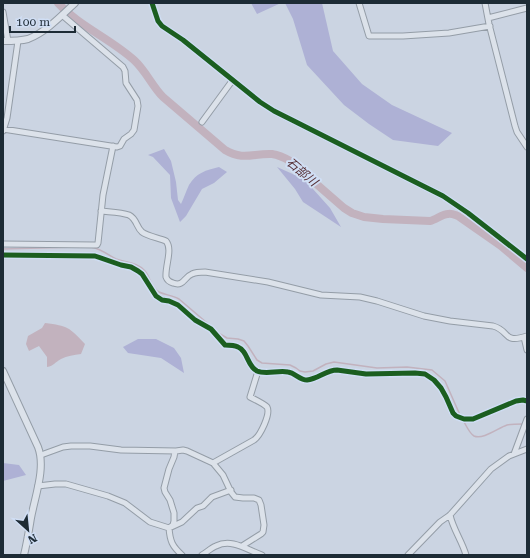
<svg xmlns="http://www.w3.org/2000/svg" width="530" height="558" font-family="'Roboto Serif','Noto Sans JP',serif">
  <rect width="100%" height="100%" fill="#cbd4e2"/>
  <path fill="#aeb1d5" d="M251,3H281L257,14Z
    M285,3H322L333,51L362,84L392,105L452,133L438,146L393,140L369,124L344,105L307,65L293,19Z
    M164,149L171,161L176,182L178,200L181,204C184,198 186,191 189,185C196,173 206,170 219,167L227,172L214,183L202,189L186,216L180,222L171,198L170,175L153,157L148,155Z
    M277,167L304,179L330,208L341,227L303,202L295,189Z
    M138,339H156L174,348L181,358L184,373L161,358L128,353L123,347Z
    M3,463L19,465L26,475L3,481Z"/>
  <path fill="#c2b2be" d="M45,323C68,326 69,327 85,344L81,354C74,355 67,356 61,359C55,362 54,366 47,367V357L39,346L29,351L26,344L28,336L42,328Z"/>
  <g fill="none" stroke-linecap="round" stroke-linejoin="round">
    <path stroke="#c2b2be" stroke-width="1.5" d="M91,247C101,249 107,254 116,259C126,263 137,262 145,271C150,277 151,287 159,292C165,295 172,295 179,299L220,334L227,338L238,339L244,341L248,346L257,360L262,363L290,365L296,368L300,371L305,372L313,371L326,364L334,362L377,368L407,367L432,370L445,381L460,415
      M3,249L77,247
      M463,420C466,425 469,433 474,436C483,440 498,428 507,425C512,424 517,424 523,424"/>
    <path stroke="#c2b2be" stroke-width="8" d="M58,3C79,26 111,39 134,60C146,71 152,86 163,97L225,150C244,161 253,153 272,154C279,155 285,158 290,161L344,208L352,213L364,217L383,219L430,221C436,220 442,214 448,214C451,213 455,215 458,216L501,246L527,268"/>
    <defs>
      <path id="minor" d="M152,3L158,21L162,26L183,40L260,102L274,111L292,120L443,196L468,213L527,259
        M359,3L369,36H403L449,33L490,26
        M485,3L489,24L515,126L517,132L527,147
        M3,12L8,41
        M488,18L527,8
        M202,122L232,81
        M3,129L117,147L120,146L124,139L131,134L134,130L138,106L137,100L126,83L125,71L123,67L62,15
        M3,131L7,118L18,41
        M101,211C110,212 121,212 129,215C137,219 136,227 142,232C147,236 159,238 166,241C173,249 165,266 166,277C167,280 169,282 173,283C184,287 184,277 192,274C196,272 201,272 205,272L268,282L321,295L360,297L377,301L424,316L450,321L493,326C511,331 502,344 527,336
        M3,244L94,245H97L98,243L103,195L113,146
        M3,255L95,256L121,265L131,267L138,271L142,274L156,296L162,300L169,301L178,305L195,320L211,329L225,345C229,345 234,345 238,347C248,351 247,366 257,371C266,375 278,370 288,372C295,373 300,380 307,380C318,379 326,370 337,370L366,374L415,373L425,374L434,380L441,388L446,397L453,413L456,416L464,419H473L516,401L523,400L527,401
        M524,337L527,350
        M175,451L174,457L169,469L164,488L165,492L170,500L174,513V521L173,525L169,528C170,541 172,546 182,555
        M514,454L527,419
        M41,455L63,447L71,446H90L121,450L176,451L183,450L187,451L213,463L223,475L231,492L235,497L243,498H254L259,500L261,505L264,525L263,532L261,534L242,546
        M213,463L254,440C260,436 271,414 267,407C264,404 254,399 250,397L258,371
        M38,486L55,484H66L108,496L125,503L150,522L169,528L182,522L197,508L203,506L212,497L231,490
        M450,515C453,529 462,541 466,555
        M202,555C207,552 211,548 216,546C232,538 247,550 262,555
        M408,555L440,522L450,515L491,469L509,456L527,449"/>
      <path id="tertiary" d="M3,41C11,41 20,41 28,39C46,32 61,16 75,3
        M3,371L38,447C46,468 35,496 31,518C29,530 27,543 24,555"/>
    </defs>
    <use href="#minor" stroke="#949da7" stroke-width="7"/>
    <use href="#tertiary" stroke="#949da7" stroke-width="8"/>
    <use href="#minor" stroke="#dce2ea" stroke-width="5"/>
    <use href="#tertiary" stroke="#dce2ea" stroke-width="6"/>
    <defs>
      <path id="cycleway" d="M152,3L158,21L162,26L183,40L260,102L274,111L292,120L443,196L468,213L527,259
        M3,255L95,256L121,265L131,267L138,271L142,274L156,296L162,300L169,301L178,305L195,320L211,329L225,345C229,345 234,345 238,347C248,351 247,366 257,371C266,375 278,370 288,372C295,373 300,380 307,380C318,379 326,370 337,370L366,374L415,373L425,374L434,380L441,388L446,397L453,413L456,416L464,419H473L516,401L523,400L527,401"/>
    </defs>
    <use href="#cycleway" stroke="#d0def4" stroke-width="8"/>
    <use href="#cycleway" stroke="#1b5e20" stroke-width="5"/>
  </g>
  <g text-anchor="middle" stroke-width="4" stroke-linejoin="round" paint-order="stroke">
    <g font-size="12" font-style="italic" fill="#542d33" stroke="#d0def4">
      <text transform="translate(302 172) rotate(40)" y="4">石部川</text>
    </g>
  </g>
  <rect width="530" height="558" fill="none" stroke="#1d2b35" stroke-width="8"/>
  <g transform="translate(28 530) rotate(153)" stroke="#d0def4" stroke-width="3" paint-order="stroke">
  <path d="M0-3L7 15L0 10L-7 15Z" fill="#1d2b35"/>
  <text y="-6" font-size="11" font-weight="bold" text-anchor="middle" fill="#1d2b35">N</text>
  </g>
  <path d="M10 26v6h65v-6" fill="none" stroke="#1d2b35" stroke-width="2"/>
  <text x="16" y="26" font-size="12" fill="#1d2b35" stroke="#d0def4" stroke-width="3" paint-order="stroke">100 m</text>
</svg>
